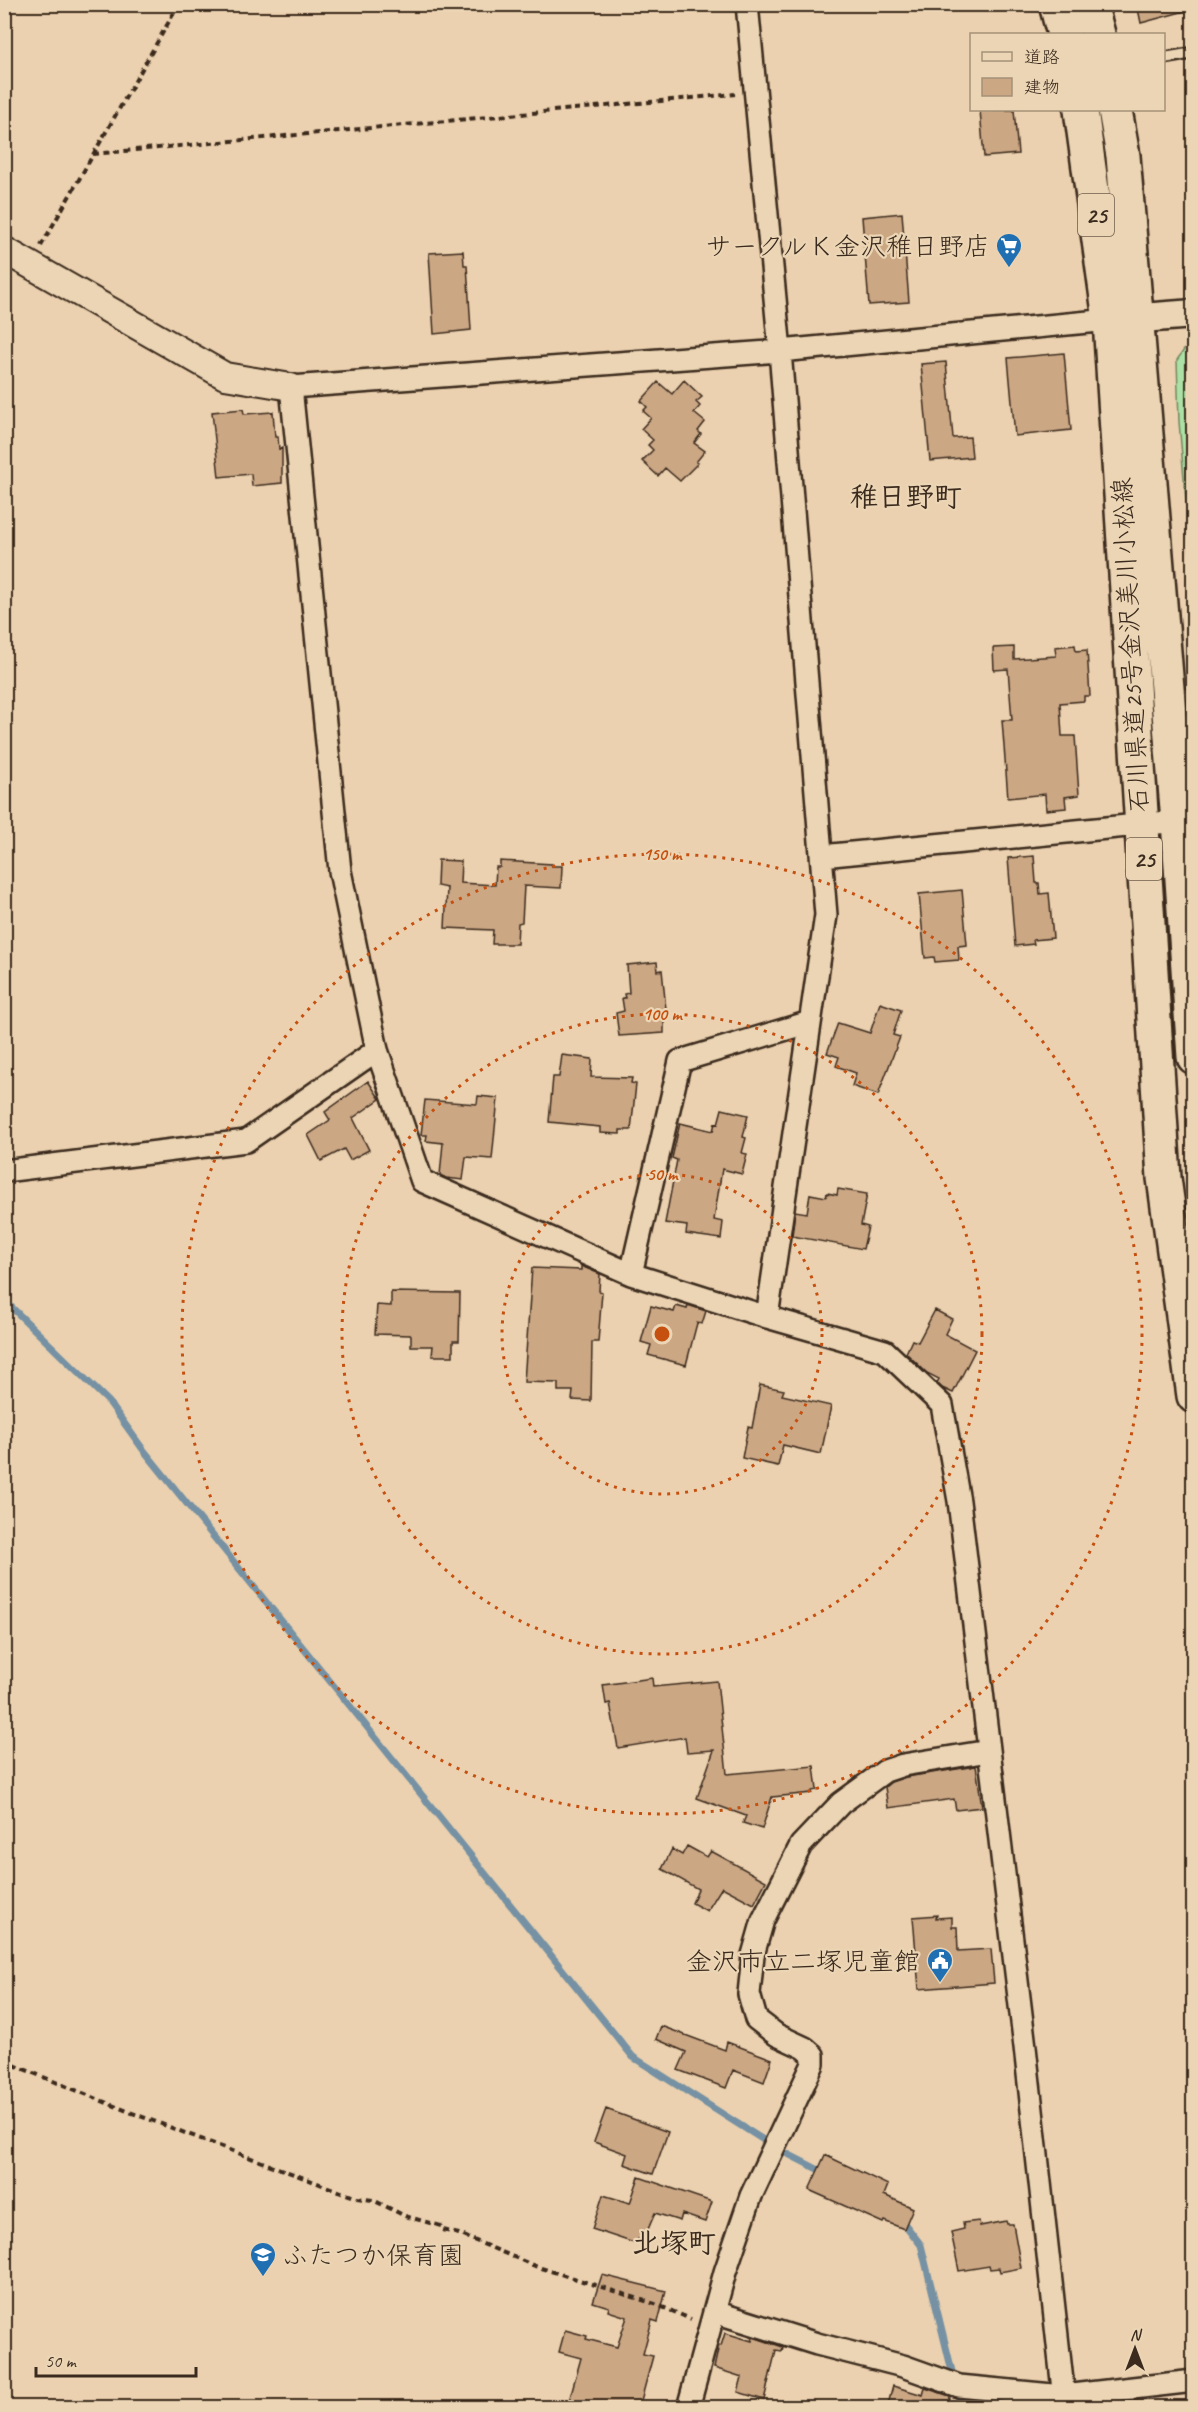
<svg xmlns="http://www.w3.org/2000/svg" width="1198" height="2412" font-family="Caveat,'Klee One',sans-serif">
  <rect width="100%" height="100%" fill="#ebd1af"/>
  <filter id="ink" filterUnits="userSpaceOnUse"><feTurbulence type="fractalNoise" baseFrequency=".0167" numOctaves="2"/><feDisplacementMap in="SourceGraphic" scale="12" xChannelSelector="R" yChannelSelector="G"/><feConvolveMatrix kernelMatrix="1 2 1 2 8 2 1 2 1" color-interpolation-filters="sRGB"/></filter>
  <g filter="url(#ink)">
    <path fill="#abe1a4" stroke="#738661" stroke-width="1.5" d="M1193,337V579L1179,422L1177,360Z"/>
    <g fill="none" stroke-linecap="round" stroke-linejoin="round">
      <path stroke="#7591a3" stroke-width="7" d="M4,1300L109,1402L142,1448L633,2057L776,2148L827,2174
        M900,2218L921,2245L961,2408"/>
    </g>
    <path fill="#cba784" stroke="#3b2a1e" stroke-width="1.5" d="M1137,4H1189V10L1141,23Z
      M980,110H1014L1018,154L984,157Z
      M902,213L909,302L869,305L862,217Z
      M463,251L464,265H467L471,330L434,334L429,253Z
      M1064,353L1071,430L1015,436L1008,358Z
      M946,362L953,438L970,437L972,457L930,461L921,364Z
      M684,380L702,397L696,402L700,406L694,413L705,422L698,431L701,434L694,443L705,451L696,462L698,463L680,481L665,468L658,476L642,461L653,450L648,445L653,440L641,429L651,418L643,411L647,407L641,401L658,382L672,394Z
      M243,409L244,414L273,412L275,437H278L279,449L282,448V483L252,486L251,474L219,477L212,412Z
      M1075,645L1076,651L1087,650L1090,696H1084V701L1060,703L1062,736H1075L1079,795L1065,797L1066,808L1046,810L1045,794L1008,798L1002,720H1012L1008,669L994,670L993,648L1014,647V659L1056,656L1055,647Z
      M1034,856L1036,883H1039L1040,894L1049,893L1053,938L1033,940L1034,944L1015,946L1008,858Z
      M438,860L461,861L460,883L495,885L496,867H500V861L552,864V866H562L561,888L524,886L522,922L518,923L517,944H492L493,930L445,928L447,888L437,886Z
      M962,890L967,945L958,946L959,960L935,962L934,957L925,958L919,894Z
      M657,962L658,971L662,970L667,1019L664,1020V1033L619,1036L616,1013L624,1011L622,998H625L624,994L629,993L627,965Z
      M880,1003L901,1010L893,1035L900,1037L878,1095L852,1086L856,1073L836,1066L839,1057L827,1053L838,1023L870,1033Z
      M562,1055L592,1059L591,1077L632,1078L631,1083L636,1084L631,1130H620V1134L600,1133V1127L549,1122L553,1077H559Z
      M368,1081L380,1099L353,1118L369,1150L350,1160L344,1149L321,1161L308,1135L330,1120L325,1112Z
      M478,1096L498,1098L492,1159L466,1157L463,1180L446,1178L440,1175L443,1143L426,1141L427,1135H421L425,1100L477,1104Z
      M722,1109L748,1115L743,1137L746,1138L742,1153L747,1154L742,1174L722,1169L714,1220L723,1222L721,1239L686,1234L687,1226L665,1223L677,1160L672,1158L680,1123L713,1131L715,1123L718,1124Z
      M838,1189L867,1194L861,1225L868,1227L863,1249L792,1236L795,1211L807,1213L810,1194L826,1197L827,1193L837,1195Z
      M581,1266L600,1274L599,1291L602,1292L598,1342H592L591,1401L572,1400L573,1391H558V1383L524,1382L532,1268L581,1270Z
      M391,1292L460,1293L459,1341H453V1356H432L433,1346H411V1335L375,1334L377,1305L391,1306Z
      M688,1305L706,1311L702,1324L697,1323L686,1365L648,1355L651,1345L641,1342L651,1306L674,1312L676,1306L687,1309Z
      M935,1310L952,1319L945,1334L975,1350L953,1393L942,1388L937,1383L939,1379L927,1373L906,1353L912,1340L918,1342Z
      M760,1385L784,1390L782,1395L831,1406L821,1454L783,1445L778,1466L742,1458L748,1427L752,1428Z
      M652,1678L653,1687L717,1681L727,1774L814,1766L817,1790L812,1791V1793L772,1797L762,1829L743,1823L746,1816L697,1798L714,1750L687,1752L685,1737L618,1748L610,1703L606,1704L603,1685Z
      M976,1766L982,1807L956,1810L954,1799L888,1808L885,1787L891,1782L906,1777Z
      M687,1846L707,1857L711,1851L766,1881L754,1904L722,1887L707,1911L692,1903L698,1889L662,1869L672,1849L682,1855Z
      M937,1915L936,1918L952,1917V1927H957L958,1951L991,1949L994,1983L919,1989L913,1917Z
      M661,2026L725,2050L727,2042L772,2059L764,2082L733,2070L726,2088L678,2070L686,2052L656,2039Z
      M606,2109L668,2132L653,2174L624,2164L627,2154L594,2142Z
      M825,2155L888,2185L884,2195L913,2208L904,2229L884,2221L883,2223L809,2190Z
      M639,2177L712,2202L705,2222L682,2214L680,2221L655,2213L643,2241L638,2239L637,2244L592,2229L603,2195L630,2203Z
      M979,2221L980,2226L1006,2221L1007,2224H1013L1021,2268L1000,2272L999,2268L990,2269L989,2266L959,2271L951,2232L964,2229L963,2223Z
      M602,2275L666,2291L658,2322L652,2320L643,2354L653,2356L639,2408H567L581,2358L559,2352L565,2330L587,2336L586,2339L617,2347L627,2317L608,2311L609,2307L593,2302Z
      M725,2333L752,2341L753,2337L783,2347L782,2351L776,2350L764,2400L738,2392L742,2377L714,2368L719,2345L721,2346Z
      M893,2386L923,2395L925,2388L950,2396L949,2408H887Z"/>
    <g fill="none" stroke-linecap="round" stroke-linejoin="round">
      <defs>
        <path id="service" d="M1164,58L1194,53"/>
        <path id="minor" d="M747,4L780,351L826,915L767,1317L885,1351L942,1405L959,1501L1025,2047L1065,2408
          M822,856L1178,821
          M377,1050L422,1181L631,1274L680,1061L810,1022
          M4,1171L246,1141L377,1050L340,871L291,387L780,351L1110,320
          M631,1274L767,1317
          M715,2312L817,2344L903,2366L959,2386L1063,2396L1194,2381
          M688,2408L725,2272L751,2196L813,2064V2055L805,2048L777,2035L756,2019L749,1994L753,1955L763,1920L801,1845L841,1803L885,1771L903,1765L989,1751"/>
        <path id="tertiary" d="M4,250L225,376L291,387"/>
        <path id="secondary" d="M1115,320L1194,314"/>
        <path id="primary" d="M1056,4L1064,34
          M1090,4L1098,34
          M1081,110L1110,320L1164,1178L1194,1396
          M1115,110L1123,156L1178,821L1194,1057"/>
      </defs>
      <use href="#service" stroke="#3b2a1e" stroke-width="15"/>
      <use href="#minor" stroke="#3b2a1e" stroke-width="26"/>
      <use href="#tertiary" stroke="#3b2a1e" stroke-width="30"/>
      <use href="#secondary" stroke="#3b2a1e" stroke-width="33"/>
      <use href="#primary" stroke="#3b2a1e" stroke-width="38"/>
      <path stroke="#3b2a1e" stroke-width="4" stroke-dasharray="6 4.5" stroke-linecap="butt" d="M93,154L735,94
        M41,246L179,4
        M4,2061L127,2111L357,2198L373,2200L405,2216L441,2226L443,2230L459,2234L535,2266L655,2304L691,2319"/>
      <use href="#service" stroke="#ebd5b4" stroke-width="10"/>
      <use href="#minor" stroke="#ebd5b4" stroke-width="21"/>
      <use href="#tertiary" stroke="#ebd5b4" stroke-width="26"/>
      <use href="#secondary" stroke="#ebd5b4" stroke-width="28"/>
      <use href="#primary" stroke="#ebd5b4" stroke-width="33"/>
    </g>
  </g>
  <g fill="none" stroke="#c55010" stroke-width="3" stroke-dasharray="3 6">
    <circle cx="662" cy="1334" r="160"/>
    <circle cx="662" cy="1334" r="320"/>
    <circle cx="662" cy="1334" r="480"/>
  </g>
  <defs>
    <symbol id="supermarket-pin" viewBox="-11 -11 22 30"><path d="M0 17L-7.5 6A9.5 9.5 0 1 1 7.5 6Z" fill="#1f6fb2" stroke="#ebd5b4"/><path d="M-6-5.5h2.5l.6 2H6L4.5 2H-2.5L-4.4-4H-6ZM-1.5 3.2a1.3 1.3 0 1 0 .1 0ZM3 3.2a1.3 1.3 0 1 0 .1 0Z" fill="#fff"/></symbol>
    <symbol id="civic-pin" viewBox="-11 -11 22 30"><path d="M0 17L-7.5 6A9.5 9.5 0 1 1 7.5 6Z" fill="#1f6fb2" stroke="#ebd5b4"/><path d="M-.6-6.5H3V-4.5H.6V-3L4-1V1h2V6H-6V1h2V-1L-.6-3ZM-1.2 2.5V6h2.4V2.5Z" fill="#fff"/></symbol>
    <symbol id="school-pin" viewBox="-11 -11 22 30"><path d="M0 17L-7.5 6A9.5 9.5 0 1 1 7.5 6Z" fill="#1f6fb2" stroke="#ebd5b4"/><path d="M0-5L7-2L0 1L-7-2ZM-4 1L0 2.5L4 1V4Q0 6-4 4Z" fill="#fff"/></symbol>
  </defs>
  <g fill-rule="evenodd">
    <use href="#supermarket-pin" x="994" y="231" width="30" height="40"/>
    <use href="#civic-pin" x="925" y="1946" width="30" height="40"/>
    <use href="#school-pin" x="248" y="2240" width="30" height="40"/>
  </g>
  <g text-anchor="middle" stroke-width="4.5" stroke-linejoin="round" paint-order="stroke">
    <g fill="#ebd5b4" stroke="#705d4b" stroke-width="1.5">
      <rect x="1078" y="194" width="36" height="42" rx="4.5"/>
      <rect x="1126" y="838" width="36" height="42" rx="4.5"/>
    </g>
    <g font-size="24" font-weight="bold" fill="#3b2a1e">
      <text x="1096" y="223">25</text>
      <text x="1144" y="867">25</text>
    </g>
    <g font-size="26" fill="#3b2a1e" stroke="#ebd5b4" text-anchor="end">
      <text x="990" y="255">サークルＫ金沢稚日野店</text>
      <text x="920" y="1970">金沢市立二塚児童館</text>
      <text x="282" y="2264" text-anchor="start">ふたつか保育園</text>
    </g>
    <g font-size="26" fill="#3b2a1e" stroke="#ebd5b4">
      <text transform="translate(1130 645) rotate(-93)" y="9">石川県道25号金沢美川小松線</text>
    </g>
    <g font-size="28" font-weight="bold" fill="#3b2a1e" stroke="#ebd5b4">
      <text x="906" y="506">稚日野町</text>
      <text x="674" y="2252">北塚町</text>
    </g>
  </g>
  <circle cx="662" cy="1334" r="9" fill="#c55010" stroke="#ebd5b4" stroke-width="3"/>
  <g font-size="18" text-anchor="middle" font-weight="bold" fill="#c55010" stroke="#ebd5b4" stroke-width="4.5" stroke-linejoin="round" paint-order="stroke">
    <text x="662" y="860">150 m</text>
    <text x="662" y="1020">100 m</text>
    <text x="662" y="1180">50 m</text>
  </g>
  <rect width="1198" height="2412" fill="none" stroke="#ebd5b4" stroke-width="24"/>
  <rect x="12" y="12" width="1174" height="2388" fill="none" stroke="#3b2a1e" stroke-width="2" filter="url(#ink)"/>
  <rect x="970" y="33" width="195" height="78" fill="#ebd5b4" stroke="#a59178" stroke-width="1.5"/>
  <rect x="982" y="52" width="30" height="9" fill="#ebd5b4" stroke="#a59178" stroke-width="1.5"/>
  <text x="1024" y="63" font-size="18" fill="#3b2a1e">道路</text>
  <rect x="982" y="78" width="30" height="18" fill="#cba784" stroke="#a59178" stroke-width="1.5"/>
  <text x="1024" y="93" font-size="18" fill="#3b2a1e">建物</text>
  <g transform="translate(1135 2349)" stroke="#ebd5b4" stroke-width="4.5" paint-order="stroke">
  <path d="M0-4.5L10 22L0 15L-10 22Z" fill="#3b2a1e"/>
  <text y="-9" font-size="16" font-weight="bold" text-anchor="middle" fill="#3b2a1e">N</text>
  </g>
  <path d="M36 2367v9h160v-9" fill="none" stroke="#3b2a1e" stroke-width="3"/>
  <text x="45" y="2367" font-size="18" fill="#3b2a1e" stroke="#ebd5b4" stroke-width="4.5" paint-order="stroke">50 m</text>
</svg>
